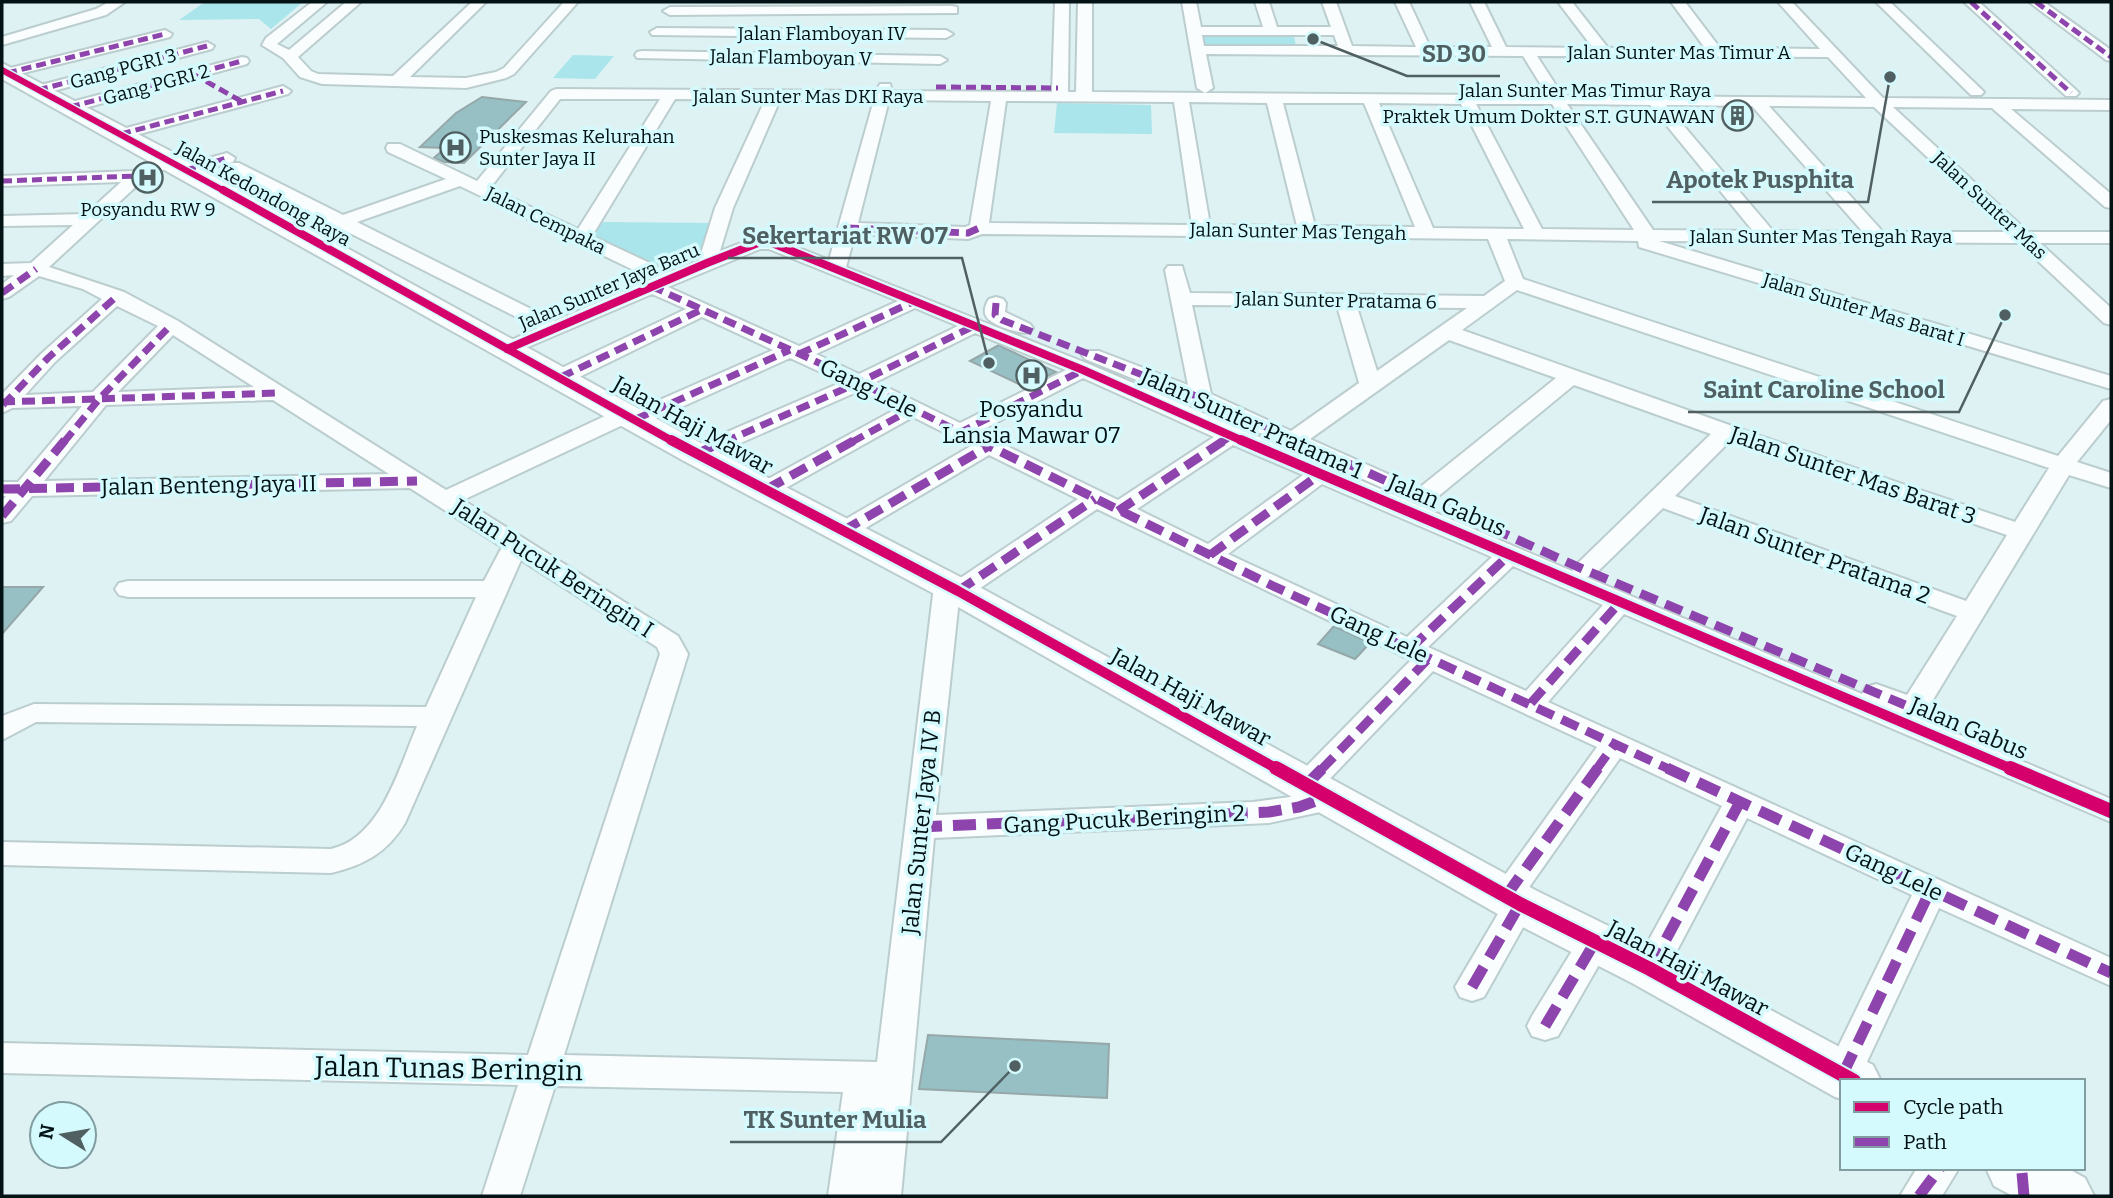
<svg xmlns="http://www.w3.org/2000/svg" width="2113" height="1198" font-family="Bitter,serif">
  <rect width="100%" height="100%" fill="#def2f4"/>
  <path fill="#a9e5eb" d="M205,2H303L271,29L259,19L179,20Z
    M1199,33L1294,35L1296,47L1200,46Z
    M573,55L614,56L595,79L553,78Z
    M1057,103L1151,105L1152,134L1054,133Z
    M603,222L716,223L700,262L669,275L590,237Z"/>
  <path fill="#96c0c4" stroke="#96a7a9" stroke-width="2" d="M482,97L526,102L464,163L444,162L434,158L445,148L420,147L456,113Z
    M999,345L1004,348L1056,372L1025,387L970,361Z
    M2,587H43L2,634Z
    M1334,626L1370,643L1355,659L1318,644Z
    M928,1035L1109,1044L1107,1098L919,1089Z"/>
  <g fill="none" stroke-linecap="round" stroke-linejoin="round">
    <defs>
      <path id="street" d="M109,2H125L106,15L2,45V37L96,9Z
        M312,2H327L277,44L289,50L346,2H361L298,57L311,71L318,74L393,76L472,2H486L410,77L466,78L496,72L504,68L564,2H578L514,74L506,78L466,88L322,84L300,77L283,58L262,45L266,38Z
        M1055,2H1069L1068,92H1076L1078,2H1092V92L1866,98L1828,57L1537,56L1559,90L1551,95L1546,93L1523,56L1206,54L1213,88L1205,93L1197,88L1182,2H1196L1201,27H1263L1255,2H1269L1277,27H1331L1322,2H1336L1352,46L1416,47L1395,2H1409L1430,47H1492L1470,2H1484L1506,47L1593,48L1558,2H1572L1608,48H1705L1671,2H1685L1720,48L1820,49L1778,2H1792L1883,98L2111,100V110L2011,109L2111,194V208L2105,207L1992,108L1893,107L2028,232H2111V243H2040L2111,308V325L2104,323L2019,243L1659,241L2111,376V389L1639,247L1638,241L1507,239L1523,279L2058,456L2103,401L2111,399V420L2077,462L2111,473V488L2069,475L1925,713L1913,715L2111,799V822L1624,614L1548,702L2111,958V986L1939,908L1858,1081H1842V1089L1830,1085L1825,1074L1912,895L1747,818L1662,979L1650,982L1638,979L1633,969L1722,806L1620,758L1525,893L1532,895L1536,904L1484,997L1472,1001L1460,997L1455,987L1502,907L1494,905L1490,896L1597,747L1433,671L1321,788L1327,786L1338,789L1342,797L1338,805L1325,811L1269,823L934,838L901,1196H828L843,1092L555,1086L520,1196H482L518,1085L2,1073V1043L528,1055L660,654L657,647L521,560L405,823C387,853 364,865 331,873L2,865V842L331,849C381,838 399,768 417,726L36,722L2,740V716L34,704L426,707L476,597H128L119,595L115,589L119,583L128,581H484L502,547L410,488L32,496L11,521L2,523V501L6,496H2V482H18L82,406L12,408L2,413V394L41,354L102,299L83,289L39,276L9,297L2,299V284L14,275L2,276V264L31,263L73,225L2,226V216L86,214L121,182L2,186V176L134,171L163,156H175L177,160L175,164L143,180L49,267L124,292L178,321L446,490L620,409L628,407L637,410L773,350L702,317L569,382H553L550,377L553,372L686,309L652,294L514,353H500L497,349L500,345L538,328L227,171L225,167L227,163H239L343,215L446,179L388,152L386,148L388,144H400L477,181L551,91L556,89L876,91L880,84H890L892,91L1052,92ZM1202,35H1334L1338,46H1204ZM560,99H660L578,229L490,188ZM675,99L765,100L715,208L699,260L669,272L592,236ZM780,100H874L829,260L772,237L751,239L720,251L733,208ZM889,100L991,101L970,225L965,227L858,223ZM1006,101L1174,102L1192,225L989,223ZM1189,102L1267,103L1297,226L1210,225ZM1283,103H1364L1415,227L1315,226ZM1379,103L1461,104L1524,229L1433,228ZM1476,104H1552L1634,230L1542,229ZM1567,104L1650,105L1753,231L1653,230ZM1666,105L1752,106L1863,232L1773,231ZM1769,106L1874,107L2007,232H1883ZM460,186L652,279L555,321L357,222ZM855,234L968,239L982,234L1488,239L1505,281L1484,296L1190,293L1182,266H1168L1165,270L1188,385L1099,351H1085L1082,355L1085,359L1193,403L1421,505L1430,503L1574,385L1711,434L1576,565L1572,570L1574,572L1091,365L846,267ZM760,249H769L898,301L799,346L668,287ZM1517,290L2049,468L2015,522L1763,437L1462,330ZM1192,305L1337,306L1359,383L1291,431L1211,394ZM117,306L158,326L93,392L25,395L55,362ZM1357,307L1467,308L1377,371ZM915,308L958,326L859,374L816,354ZM975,333L1066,370L960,423L876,382ZM173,335L254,387L118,392ZM1449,340L1556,378L1419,488L1310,439ZM790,358L842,382L688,449L684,454L688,459H704L859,391L896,409L759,484L755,489L759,494H775L913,417L971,446L834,526L831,531L834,536L843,538L852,536L989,455L1078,499L956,581L947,578L938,580L934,586L877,1062L564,1055L688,654L678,636L463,500L627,423L636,426L644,424ZM1083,378L1214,437L1118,500L978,432ZM273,400L389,474L44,481L106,405ZM1730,441L1747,447L2007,535L1966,601L1675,496ZM1233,445L1303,475L1208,544L1137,509ZM1322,484L1492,557L1407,637L1228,554ZM1663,508L1957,616L1907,695L1876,684L1866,687L1862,694L1586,577L1594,575ZM1097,509L1411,660L1295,778L1291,785L1295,792L1304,795L1253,802L936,815L959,599L967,597ZM1513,566L1603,605L1526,691L1428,647Z
        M1876,2H1890L1981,89L1984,92L1981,95H1971Z
        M1964,2H1979L2076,90L2079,93L2076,96H2066Z
        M2029,2H2044L2111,50V61L2106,60Z
        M952,6L957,7V13L670,15L663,11L670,7Z
        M657,28L946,30L953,34L946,38L652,35L650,32Z
        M165,30L172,34L170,37L7,77L2,76V70Z
        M207,42L214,46L212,49L38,95L30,90L33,87Z
        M642,51L940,56L947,60L940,64L637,58L635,55L637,52Z
        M242,57L247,58L249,61L247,64L70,112L62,107L64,104Z
        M283,86L291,91L288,94L121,139L113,134L115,131Z
        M227,153L235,158L233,162L186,175L178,170L180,166Z
        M996,297L1003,299L1006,303L1005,312L1030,324L1033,328L1030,332C1021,335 990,325 986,316C983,311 986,303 989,299Z
        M1595,929L1607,933L1612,942L1558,1036L1545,1040L1532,1036L1527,1026L1532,1016L1583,933Z
        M1917,1168H1959L1942,1196H1900Z"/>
      <path id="secondary" d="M2,63L178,155L708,447L972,583L1537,891L1668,955L1873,1065L1881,1081H1842V1099L1835,1097L1632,983L1503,917L944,599L684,461L2,79Z
        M1986,1168H2067L2085,1178L2094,1196H2013L1994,1186Z"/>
    </defs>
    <use href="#street" stroke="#bbcdce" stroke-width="4"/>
    <use href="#secondary" stroke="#bbcdce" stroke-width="4"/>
    <use href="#street" fill="#fafdfd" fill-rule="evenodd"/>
    <use href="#secondary" fill="#fafdfd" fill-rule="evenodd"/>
    <path stroke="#8e44ad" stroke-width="5" stroke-dasharray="10 5" stroke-linecap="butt" d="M1971,2L2071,93
      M2036,2L2111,57
      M7,73L165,34
      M193,74L241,101
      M936,87L1058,88
      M38,90L207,46
      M70,107L242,61
      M121,134L283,91
      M186,170L227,158
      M2,181L137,176"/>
    <path stroke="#8e44ad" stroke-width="7" stroke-dasharray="13 7" stroke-linecap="butt" d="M846,228L968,233L979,228
      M651,286L830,368L980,442
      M2,293L36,269
      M996,303L995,315L1002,320L1201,398L1299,442
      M799,354L915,301
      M561,377L703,309
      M2,402L277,393
      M3,405L48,358L117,296
      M636,419L790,350
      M959,433L1083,370
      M64,442L100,398L171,325
      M724,442L860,382L976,325
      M852,442L912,409
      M1222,442L1231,436"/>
    <path stroke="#8e44ad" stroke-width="9" stroke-dasharray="18 9" stroke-linecap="butt" d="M977,440L1271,585L1671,770
      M1295,440L1585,570L1905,705
      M696,454L727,440
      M2,489L417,481
      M767,489L855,440
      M1118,511L1225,440
      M2,516L65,440
      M843,531L987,447
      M1210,555L1320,474
      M958,591L1095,499
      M1411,648L1510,554
      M1531,703L1621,601
      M1321,770L1430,657
      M1596,770L1616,742"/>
    <path stroke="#8e44ad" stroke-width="11" stroke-dasharray="23 11" stroke-linecap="butt" d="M1667,768L2111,973
      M1306,785L1323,768
      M919,827L1269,812L1299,807L1327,797
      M1506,896L1598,768
      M1650,969L1741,800
      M1472,987L1520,904
      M1545,1026L1595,942
      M1843,1074L1931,889
      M2022,1173L2024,1196
      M1919,1196L1940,1168"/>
    <defs>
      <path id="cycleway-far3" d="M2,70L226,192"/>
      <path id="cycleway-far2" d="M223,190L674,442
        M507,349L707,263L758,243H772L1083,370L1245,442"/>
      <path id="cycleway-far1" d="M671,440L958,591L1279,770
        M1241,440L2014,770"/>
      <path id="cycleway" d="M1276,768L1520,904L1650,969L1854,1081
        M2010,768L2111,811"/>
    </defs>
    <use href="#cycleway-far3" stroke="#d5fafd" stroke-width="9"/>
    <use href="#cycleway-far2" stroke="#d5fafd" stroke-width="11"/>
    <use href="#cycleway-far1" stroke="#d5fafd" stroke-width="15"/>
    <use href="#cycleway" stroke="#d5fafd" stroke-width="18"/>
    <use href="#cycleway-far3" stroke="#d6006c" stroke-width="6"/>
    <use href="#cycleway-far2" stroke="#d6006c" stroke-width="8"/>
    <use href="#cycleway-far1" stroke="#d6006c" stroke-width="10"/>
    <use href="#cycleway" stroke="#d6006c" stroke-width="14"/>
  </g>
  <defs>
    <symbol id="building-ring" viewBox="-11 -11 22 22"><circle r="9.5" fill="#d5fafd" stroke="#506062" stroke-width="1.5"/><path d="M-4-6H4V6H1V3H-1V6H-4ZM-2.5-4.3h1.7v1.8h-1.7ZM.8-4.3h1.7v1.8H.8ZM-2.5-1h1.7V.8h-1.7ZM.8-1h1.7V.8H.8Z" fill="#506062"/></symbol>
    <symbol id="hospital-ring" viewBox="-11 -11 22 22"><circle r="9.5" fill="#d5fafd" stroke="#506062" stroke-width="1.5"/><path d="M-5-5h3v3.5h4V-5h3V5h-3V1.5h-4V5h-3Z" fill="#506062"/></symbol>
  </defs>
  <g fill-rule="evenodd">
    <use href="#building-ring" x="1720" y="98" width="35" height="35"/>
    <use href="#hospital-ring" x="438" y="130" width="35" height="35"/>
    <use href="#hospital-ring" x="130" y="160" width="35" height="35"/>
    <use href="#hospital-ring" x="1014" y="358" width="35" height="35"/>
  </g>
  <g text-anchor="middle" stroke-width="7" stroke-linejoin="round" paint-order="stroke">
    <g font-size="19" fill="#031214" stroke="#d5fafd">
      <text x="822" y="40">Jalan Flamboyan IV</text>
      <text x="1679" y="59">Jalan Sunter Mas Timur A</text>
      <text transform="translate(791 57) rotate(1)" y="7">Jalan Flamboyan V</text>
      <text transform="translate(123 68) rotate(-15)" y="7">Gang PGRI 3</text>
      <text transform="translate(156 84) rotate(-15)" y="7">Gang PGRI 2</text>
      <text x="1585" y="97">Jalan Sunter Mas Timur Raya</text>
      <text x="808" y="103">Jalan Sunter Mas DKI Raya</text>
      <text transform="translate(264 193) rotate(29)" y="7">Jalan Kedondong Raya</text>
      <text transform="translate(1990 205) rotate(43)" y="7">Jalan Sunter Mas</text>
      <text transform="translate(546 220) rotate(26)" y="7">Jalan Cempaka</text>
      <text transform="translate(1298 231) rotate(1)" y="7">Jalan Sunter Mas Tengah</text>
      <text x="1821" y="243">Jalan Sunter Mas Tengah Raya</text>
      <text transform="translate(609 286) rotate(-23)" y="7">Jalan Sunter Jaya Baru</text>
      <text transform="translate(1336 300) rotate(1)" y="7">Jalan Sunter Pratama 6</text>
      <text transform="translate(1864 309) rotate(17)" y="7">Jalan Sunter Mas Barat I</text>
    </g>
    <g font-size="19" fill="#031214" stroke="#d5fafd" text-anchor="end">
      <text x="1715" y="123">Praktek Umum Dokter S.T. GUNAWAN</text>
      <text x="479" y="143" text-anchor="start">Puskesmas Kelurahan<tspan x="479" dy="22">Sunter Jaya II</tspan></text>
      <text x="148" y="216" text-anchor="middle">Posyandu RW 9</text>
    </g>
    <g font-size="23" fill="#031214" stroke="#d5fafd">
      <text transform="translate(869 388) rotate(26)" y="8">Gang Lele</text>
      <text transform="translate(1252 423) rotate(24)" y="8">Jalan Sunter Pratama 1</text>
      <text transform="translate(693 425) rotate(29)" y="8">Jalan Haji Mawar</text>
      <text transform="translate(1853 475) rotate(19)" y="8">Jalan Sunter Mas Barat 3</text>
      <text transform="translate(209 485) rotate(-1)" y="8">Jalan Benteng Jaya II</text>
      <text transform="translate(1447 505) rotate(23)" y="8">Jalan Gabus</text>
      <text transform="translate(1815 555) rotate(20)" y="8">Jalan Sunter Pratama 2</text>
      <text transform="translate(553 568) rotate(33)" y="8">Jalan Pucuk Beringin I</text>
      <text transform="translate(1379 634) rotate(25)" y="8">Gang Lele</text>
      <text transform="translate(1191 697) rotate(29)" y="8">Jalan Haji Mawar</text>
      <text transform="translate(1969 728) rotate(23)" y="8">Jalan Gabus</text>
      <text transform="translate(1124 819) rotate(-3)" y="8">Gang Pucuk Beringin 2</text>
      <text transform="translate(921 822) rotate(-84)" y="8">Jalan Sunter Jaya IV B</text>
      <text transform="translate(1894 872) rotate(25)" y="8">Gang Lele</text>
      <text transform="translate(1688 968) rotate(28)" y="8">Jalan Haji Mawar</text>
    </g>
    <g font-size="23" fill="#031214" stroke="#d5fafd">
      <text x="1031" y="417">Posyandu<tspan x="1031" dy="26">Lansia Mawar 07</tspan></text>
    </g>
    <g font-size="28" fill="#031214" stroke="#d5fafd">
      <text transform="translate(449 1068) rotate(1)" y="10">Jalan Tunas Beringin</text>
    </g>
  </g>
  <path fill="none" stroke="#506062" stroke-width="2.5" d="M1313 39L1407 76H1500M1890 77L1868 202H1652M989 363L962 258H728M2005 315L1959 412H1688M1015 1066L941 1142H730"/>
  <g fill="#506062" stroke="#d5fafd" stroke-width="2.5">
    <circle cx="1313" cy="39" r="7"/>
    <circle cx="1890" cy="77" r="7"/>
    <circle cx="989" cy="363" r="7"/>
    <circle cx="2005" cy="315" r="7"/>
    <circle cx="1015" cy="1066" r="7"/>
  </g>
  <g font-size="24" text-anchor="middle" font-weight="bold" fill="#506062" stroke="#d5fafd" stroke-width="7" stroke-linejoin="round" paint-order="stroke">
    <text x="1454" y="62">SD 30</text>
    <text x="1760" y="188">Apotek Pusphita</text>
    <text x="845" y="244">Sekertariat RW 07</text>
    <text x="1824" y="398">Saint Caroline School</text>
    <text x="835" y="1128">TK Sunter Mulia</text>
  </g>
  <rect width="2113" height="1198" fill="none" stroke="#031214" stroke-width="7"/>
  <rect x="1840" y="1079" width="245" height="91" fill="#d5fafd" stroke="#819da0" stroke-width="2"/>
  <rect x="1854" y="1102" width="35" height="10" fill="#d6006c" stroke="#819da0" stroke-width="2"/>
  <text x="1903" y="1114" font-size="21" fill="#031214">Cycle path</text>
  <rect x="1854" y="1137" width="35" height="10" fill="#8e44ad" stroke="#819da0" stroke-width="2"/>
  <text x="1903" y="1149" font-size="21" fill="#031214">Path</text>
  <g transform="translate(63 1135) rotate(281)"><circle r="33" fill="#d5fafd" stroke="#819da0" stroke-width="2"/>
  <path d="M0-5L12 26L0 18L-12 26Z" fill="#506062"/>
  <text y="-10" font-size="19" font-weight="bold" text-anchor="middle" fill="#031214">N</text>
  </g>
</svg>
